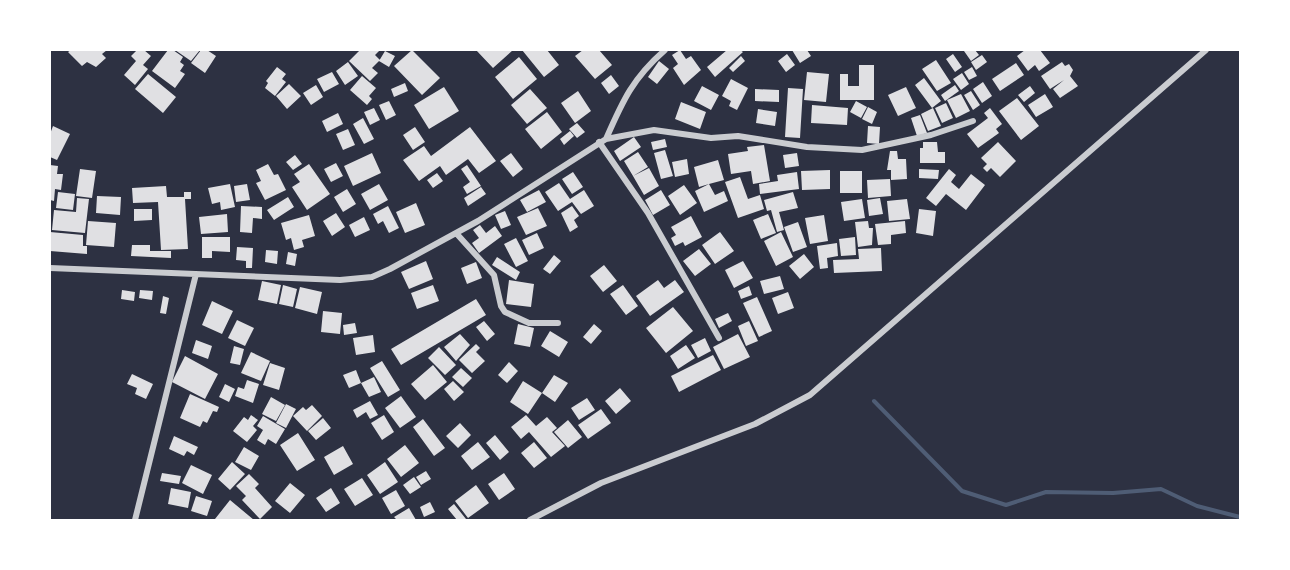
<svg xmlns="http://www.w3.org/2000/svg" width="1290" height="570" font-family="'Work Sans',sans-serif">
  <rect width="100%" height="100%" fill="#2d3142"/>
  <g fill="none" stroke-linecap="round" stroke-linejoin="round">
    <path stroke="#4f5d75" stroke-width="4" d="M874,401L962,491L1006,505L1046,492L1113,493L1161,489L1197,506L1240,517"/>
  </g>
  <path fill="#e0e0e3" d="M71,50H107L102,54L106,58L96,67L87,62L82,66L68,52Z
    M137,50H144L151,56L143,65L148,69L135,85L124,75L136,61L131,56Z
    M168,50H173L183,57L180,62L184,65L180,71L185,74L175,88L152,71Z
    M175,50H200L191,61Z
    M201,50H207L216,56L205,73L191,63Z
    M360,50H380L375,55L380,60L372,68L378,73L370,81L349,61Z
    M412,50L440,78L422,95L394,66Z
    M476,50H513L493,68Z
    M522,50H547L559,65L544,77Z
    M583,50H599L612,65L595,79L575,56Z
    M680,50L686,59L691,56L701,70L684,85L673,68L678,64L672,55Z
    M727,50H740L743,52L715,77L707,67Z
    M792,50H807L811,56L800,63Z
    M966,50H975L979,55L971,61L964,51Z
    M1025,50H1040L1050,63L1039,71L1035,65L1028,71L1017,56Z
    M385,51L395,56L389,67L379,61Z
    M787,54L795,65L786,72L778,61Z
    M953,54L962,67L955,72L946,59Z
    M982,55L987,62L976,70L971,62Z
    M741,56L745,61L733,72L729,68Z
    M519,57L537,79L513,99L495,77Z
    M936,60L951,83L937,91L922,69Z
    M659,61L669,69L657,84L648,77Z
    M348,62L358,76L345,85L336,71Z
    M1062,62L1065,66L1069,64L1073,70L1070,76L1078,86L1060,98L1053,89L1064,80L1050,89L1041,76Z
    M1016,63L1024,75L1000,91L992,79Z
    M859,65H874V100H840V74H848V86H859Z
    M277,67L286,74L282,79L286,82L275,96L265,88L268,83L266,81Z
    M972,67L977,76L969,80L964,72Z
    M332,72L339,84L324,92L317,79Z
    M807,72L829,74L826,102L804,100Z
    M962,73L969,84L961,90L953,79Z
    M148,74L176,97L163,113L135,89Z
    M611,75L619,86L609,94L601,83Z
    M362,76L376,88L369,96L372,99L367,105L350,90Z
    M924,78L941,101L932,108L915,85Z
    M731,79L748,88L737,110L729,106L731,101L722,96Z
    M983,82L992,96L982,103L973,89Z
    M405,83L408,91L394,97L391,89Z
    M289,84L301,96L287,109L276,96Z
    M316,85L323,97L311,105L303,93Z
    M955,85L959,91L945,101L941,95Z
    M702,86L719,95L711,110L694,101Z
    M1030,86L1035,93L1024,102L1018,95Z
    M444,87L459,111L429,129L414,105Z
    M906,87L916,108L898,116L888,95Z
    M788,88L803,89L800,138L785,137Z
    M530,89L547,108L527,124L511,105Z
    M755,89L779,90V102L755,101Z
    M578,91L591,111L575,123L561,103Z
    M971,91L980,105L973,110L964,95Z
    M961,94L970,111L956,118L947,100Z
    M1045,94L1053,107L1036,117L1028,105Z
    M1017,98L1039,126L1021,140L999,111Z
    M389,101L396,115L386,120L379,105Z
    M856,101L867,107L861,118L850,112Z
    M681,102L706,112L700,129L675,119Z
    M946,103L953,118L942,123L935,108Z
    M812,105L848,108L847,125L811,123Z
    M868,107L877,112L872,124L862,119Z
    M374,108L380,120L370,125L364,112Z
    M933,108L941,126L928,131L921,114Z
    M990,108L1002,124L996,129L999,133L978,148L967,134L988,118L984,113Z
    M758,109L777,112L775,126L756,123Z
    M547,112L562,132L541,149L525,129Z
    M338,113L343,124L327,132L322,121Z
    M920,115L927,133L917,136L911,118Z
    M363,118L374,139L364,144L353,124Z
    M577,123L585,132L577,138L569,129Z
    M53,126L70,134L57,160L50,157V134Z
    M868,126L880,127L879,144L867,143Z
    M415,127L425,142L413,150L403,135Z
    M470,127L496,161L479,173L468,159L446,175L440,166L419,181L403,160L424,146L431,156Z
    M348,129L355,145L343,150L336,134Z
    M570,131L574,136L564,145L560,139Z
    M634,137L641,147L620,161L614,151Z
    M665,139L667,147L653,150L651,142Z
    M923,142H937L938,152H945V163H920V148H923Z
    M998,142L1016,161L1000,177L991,168L987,172L983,168L987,164L981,158Z
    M764,145L770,181L753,184L751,171L731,174L728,154L748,151L747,147Z
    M665,150L673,176L661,179L654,153Z
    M890,151H897L898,159H906L907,179L891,180V170H887Z
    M638,152L648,167L633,176L624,161Z
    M372,153L381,173L353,186L344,166Z
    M511,153L523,169L513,177L500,161Z
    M797,153L799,166L785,168L783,155Z
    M295,155L302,164L293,170L286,162Z
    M687,159L689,174L675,177L672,162Z
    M718,160L724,180L709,184L715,195L724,191L728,201L704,212L695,191L709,184L699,187L694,167Z
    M336,163L343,176L331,182L324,169Z
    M268,164L274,175L278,174L286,190L265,200L256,183L261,181L256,170Z
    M309,164L330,194L307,210L292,187L300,182L294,174Z
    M50,165L58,166L57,174H63L61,190L55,189L54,201L50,200Z
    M467,165L481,186L467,194L463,187L470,182L461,169Z
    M649,168L659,186L644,195L633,176Z
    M80,169L96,171L92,198L76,196Z
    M919,169L939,170L938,179L919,178Z
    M949,169L956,175L951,182L959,189L971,174L985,185L966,210L946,194L936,206L926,198Z
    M830,170V189L802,190L801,171Z
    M840,171H862V193H840Z
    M573,172L583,187L572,194L562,179Z
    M797,172L799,189L760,194L759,184L778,181L777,175Z
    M437,173L443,181L433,188L427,180Z
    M740,177L748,199L760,195L764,209L738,218L725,182Z
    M890,179L891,196L868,198L867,180Z
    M559,183L570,199L584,190L594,206L581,214L572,202L558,211L545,192Z
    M230,184L235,207L221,210L220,202L212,204L208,188Z
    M247,184L250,200L236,202L234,186Z
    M379,184L388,200L370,210L361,194Z
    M684,185L697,203L680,215L668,196Z
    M166,186L167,197H184V192H191V199H185L188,249L161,250L158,202L133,203L132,188Z
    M481,187L486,194L468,206L464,198Z
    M347,189L356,204L343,212L334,197Z
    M539,190L546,202L527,212L520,200Z
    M661,190L670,205L653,215L645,200Z
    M58,192L75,194L73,210L56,208Z
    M793,192L798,208L779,212L784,230L777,232L771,210L767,211L764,200Z
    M97,196L121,197L120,215L96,213Z
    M288,197L294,207L274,220L267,210Z
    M77,198L89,199L85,233L52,230L54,210L76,212Z
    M880,198L883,214L869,216L867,200Z
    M862,199L865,218L844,221L841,202Z
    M907,199L910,219L889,221L887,201Z
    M416,203L425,225L405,233L396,212Z
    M241,206L262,207V219L253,218L252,233L240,232Z
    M388,206L399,228L389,233L383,221L378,224L373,214Z
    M572,206L579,216L574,220L578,227L570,232L561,213Z
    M538,208L547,226L526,235L517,217Z
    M134,209H152V220L134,221Z
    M919,209L936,211L933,236L916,233Z
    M505,211L511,225L501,229L495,215Z
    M336,213L345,227L332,236L323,221Z
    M227,214L228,232L201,234L199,217Z
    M768,214L776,233L761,239L753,220Z
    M309,215L315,236L302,240L304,247L294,250L291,238L286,240L281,223Z
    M824,215L828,241L810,244L805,218Z
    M691,216L702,237L685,246L683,242L675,246L671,238L676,235L671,227Z
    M364,217L370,230L355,237L349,225Z
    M88,221L116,223L114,247L86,245Z
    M868,221L869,228H873L872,245L858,247L855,222Z
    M905,221L906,233L891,235V244L878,245L875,224Z
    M798,222L807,247L793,252L784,227Z
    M480,225L486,233L495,226L502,236L479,253L472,243L479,238L473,230Z
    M50,232L83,235V246H87V254L50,251Z
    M720,232L734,251L715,264L702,245Z
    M781,232L793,257L776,266L764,241Z
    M537,233L544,248L529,255L522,240Z
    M202,237H230V252L212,251V258H202Z
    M855,237L856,255L841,256L839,239Z
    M516,238L528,261L516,267L504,244Z
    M837,243L838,256L827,258L828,268L820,269L817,246Z
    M132,245H150V251H171V258L131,256Z
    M237,247L253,248L252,268H246V261L236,260Z
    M881,248L882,271L834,273L833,260L859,259L858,249Z
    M699,249L711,264L695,276L683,261Z
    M266,250L278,251L277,264L265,262Z
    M288,252L297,254L295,266L286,264Z
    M804,254L814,267L800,279L789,266Z
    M554,255L561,261L550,274L543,269Z
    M497,257L520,272L516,280L492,265Z
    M426,261L433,279L409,289L401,272Z
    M743,261L753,278L734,288L725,270Z
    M476,262L482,278L467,284L461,268Z
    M604,265L617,281L603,292L590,276Z
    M780,276L784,289L764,294L760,281Z
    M509,280L534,284L531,307L506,304Z
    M658,280L664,288L675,280L684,292L650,316L636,296Z
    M262,281L281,285L277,304L258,300Z
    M283,285L297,289L293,307L279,304Z
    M433,285L439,301L417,309L411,293Z
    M623,285L638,306L626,315L610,294Z
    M749,286L752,295L741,299L738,291Z
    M300,287L322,292L317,314L295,308Z
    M122,290L135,292L134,301L121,299Z
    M140,290L153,291L152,300L139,298Z
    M788,292L794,308L778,314L772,298Z
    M163,296L169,298L166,314L160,313Z
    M757,297L772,331L759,337L743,303Z
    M476,299L486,315L401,365L391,349Z
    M212,301L233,311L222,334L202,325Z
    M673,307L693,331L666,353L646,328Z
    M323,311L342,313L340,334L321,332Z
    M728,313L732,321L719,328L715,319Z
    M237,320L254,328L245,346L228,338Z
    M484,321L495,334L487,341L476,327Z
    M749,321L758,341L746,346L738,326Z
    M355,323L357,333L344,335L343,325Z
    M518,324L534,328L530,347L514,344Z
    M594,324L602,331L591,344L583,337Z
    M550,331L568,342L559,357L541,346Z
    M460,334L470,345L456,361L444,347Z
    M738,334L750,357L724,369L713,347Z
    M373,335L375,352L356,355L353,338Z
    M705,338L711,351L698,358L691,345Z
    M196,340L212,346L208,359L192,353Z
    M476,344L480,348L476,352L485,361L472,373L459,360Z
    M686,345L695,358L678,369L670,356Z
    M234,346L244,349L240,365L230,363Z
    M439,347L456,365L445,375L428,358Z
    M251,352L270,361L261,381L241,373Z
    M713,355L721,370L679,392L671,376Z
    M185,356L218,374L205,399L172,382Z
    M382,361L400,390L388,397L370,368Z
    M509,362L518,371L507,383L498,375Z
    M270,363L285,368L279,390L263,385Z
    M433,365L447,382L425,400L411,384Z
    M461,368L472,378L463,387L452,377Z
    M356,370L361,383L349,388L343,375Z
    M132,374L153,384L146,399L135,394L137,388L127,384Z
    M554,375L568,383L555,402L542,393Z
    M374,377L381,392L369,397L361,383Z
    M247,380L259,384L253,403L235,396L238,387L244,389Z
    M453,381L464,392L454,401L444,389Z
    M523,381L542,393L528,414L510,402Z
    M225,384L235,389L229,402L219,397Z
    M620,388L631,401L616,414L605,401Z
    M190,394L219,407L217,412L213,411L207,423L203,421L200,427L180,418Z
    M401,396L416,417L400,428L385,408Z
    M271,397L285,405L276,421L262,414Z
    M587,398L595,410L579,420L571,408Z
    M370,401L378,415L370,419L366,412L357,418L353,410Z
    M286,404L296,409L286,428L276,423Z
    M312,405L322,416L307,431L293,416L303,407L306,410Z
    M601,409L611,423L588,439L578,425Z
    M251,415L258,420L253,426L257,430L247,442L233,431L244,417L248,420Z
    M384,415L394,432L382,440L371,423Z
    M526,415L536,426L547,417L557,428L552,432L565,446L551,457L529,432L521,439L511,427Z
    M263,416L285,429L276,444L268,439L265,445L257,440L263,430L257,426Z
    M323,418L331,428L316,440L308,431Z
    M423,419L445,448L434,456L413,427Z
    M568,420L582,437L568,448L554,432Z
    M460,423L471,435L458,448L446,436Z
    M298,433L315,460L297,471L280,445Z
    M495,435L509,452L500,460L486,443Z
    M174,436L198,447L194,455L187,451L184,456L169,449Z
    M478,442L490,457L472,470L461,456Z
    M534,442L547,458L534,468L521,453Z
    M405,445L419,463L401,477L387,459Z
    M343,446L353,464L334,475L324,457Z
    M244,447L259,456L251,470L235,462Z
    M232,462L245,474L230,490L218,479Z
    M385,462L398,482L380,494L367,475Z
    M191,465L212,475L203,494L182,483Z
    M426,471L431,479L421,485L416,477Z
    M162,473L181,476L179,484L160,481Z
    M504,473L515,489L499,500L488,484Z
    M249,474L259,484L255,488L272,507L260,519L242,500L246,496L236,486Z
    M414,477L421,487L410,494L403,485Z
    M362,478L373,495L355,506L344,489Z
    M290,483L305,495L290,513L275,501Z
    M476,485L489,503L468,518L455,501Z
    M171,488L191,492L188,508L168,504Z
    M331,488L340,503L326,512L316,498Z
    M396,490L405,506L391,514L382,498Z
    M196,496L212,501L207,516L191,511Z
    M230,500L254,520L215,519Z
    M430,502L435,512L424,517L420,507Z
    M454,504L466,519L464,520H457L448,509Z
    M409,508L416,520H397L394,517Z"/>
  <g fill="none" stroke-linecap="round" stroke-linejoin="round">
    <path stroke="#caccd0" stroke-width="6" d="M606,139C623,100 633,78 665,50
      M599,142L648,213L719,338
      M456,233L494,275L501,306L505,312L529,323H558
      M50,268L340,280L372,277L390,269L478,221L606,139L654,130L711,138L738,136L807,147L862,150L931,135L973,121
      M135,520L196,274
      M530,520L601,483L755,424L810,395L1206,50"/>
  </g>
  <rect width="1290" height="570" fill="none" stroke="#ffffff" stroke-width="102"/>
</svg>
